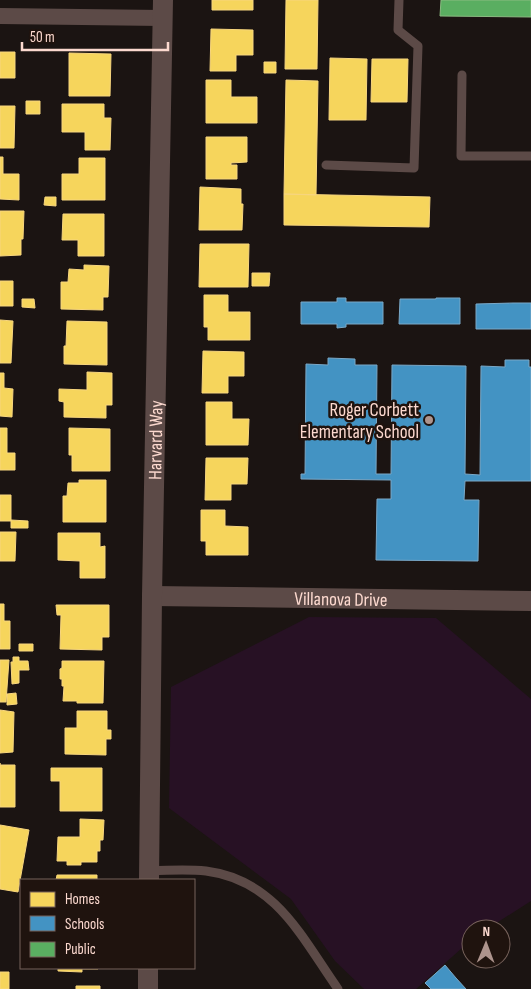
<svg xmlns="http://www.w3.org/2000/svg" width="531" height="989" font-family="'Sofia Sans Condensed',sans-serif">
  <rect width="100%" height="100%" fill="#1b1412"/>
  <path fill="#271124" d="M309,617L436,618L531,699V901L487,929H471V940L416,989H364L335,961L291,899L169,808L171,687Z"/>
  <path fill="#f6d55c" stroke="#f8d67e" d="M212,0H253V10H212Z
    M286,0H318L317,69H285Z
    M211,29L253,30V55H236V71H210Z
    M0,52H15V78H0Z
    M69,53L111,54L110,96H69Z
    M330,58L367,59L366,120H329Z
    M372,59H408L407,102H371Z
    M264,62H276V73H264Z
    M206,80H231V97H257V123H206Z
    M286,80L318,81L316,195L284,194Z
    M26,101H40V114H26Z
    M62,104H104V118H111L110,150H85V132H62Z
    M0,106H15L14,148H0Z
    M206,137H247V162L231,163V165H237V179H206Z
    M0,157H3V174H19V200L0,199Z
    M79,158H105V200H62V174H79Z
    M200,187L241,189V204H243L242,230H199Z
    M284,194L430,197L429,227L284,225Z
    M45,197H56V206L44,205Z
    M0,211H24L23,239H21V255L0,256Z
    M63,214H104V256H78V240H62Z
    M200,244H249L248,287H199Z
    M84,265L109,266L108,297H103V310L61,309V282H68L69,269L84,270Z
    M252,273H270L269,286H252Z
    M0,281H13V306H0Z
    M204,295H228V312H250V340H208V327H204Z
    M22,299H34L35,308L22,307Z
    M0,320L13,321L11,363H0Z
    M67,321L107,322V365L64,364V346H66Z
    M203,351L244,352V376H228V393H202Z
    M87,372L112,373V405H106V418L64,417V402L59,401V389L87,390Z
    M0,373H4V388L13,389L12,417L0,416Z
    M206,402H232V419H249L248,445H206Z
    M0,428H7V453H15V470H0Z
    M69,428L110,429V471H72V455H69Z
    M206,458H248L247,484H231V500H205Z
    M79,480H106V522H63V496H67L68,483H79Z
    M0,495H11V521H0Z
    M201,510H225V526L248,527V555H206V541H201Z
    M11,520L28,521V528H11Z
    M0,532H16L15,561H0Z
    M58,533H100V547L105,546V578H80V561L58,560Z
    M0,604H4V621H10V649H0Z
    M56,605H109V637H102V650L60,649L61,615H57Z
    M19,644H33V651H19Z
    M13,657H19V661H28L29,670H19V683L12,684L11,662H13Z
    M0,660H9L6,702H0Z
    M62,661H104L103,703H77V701H63L64,686H62V679H60V669L62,668Z
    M16,693L17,704L7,705V694Z
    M0,710L14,712L13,752L0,753Z
    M77,711H107V730H111V739H106V755L65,754V728H77Z
    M0,763V765H15V807H0Z
    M51,768H102V811H60V781H51Z
    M80,819L104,820L103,840H100V851H97V862H81V865H67V861H57L58,837H80Z
    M0,825L29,830L18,892L0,889Z
    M57,875H97V880H56Z
    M58,968H98V969H82V972L58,971Z
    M0,972H9V989H0Z
    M76,986H100V989H76Z"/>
  <path fill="#4393c3" stroke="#7aa8c7" d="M337,298H346V302H383V324H346V327L337,328V324H301V302H337Z
    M436,298H460V324H399L400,299H436Z
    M513,303H531V329H476V304Z
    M328,358L355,359V365H377L376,474H391L392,365L466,366L465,474L480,475L481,366L505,367V360H529V367H531V481H465L464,500H479L478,561L376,560L377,499H391V480L301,479V474H305L306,364L328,365Z
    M445,965L456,978L466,989H431L425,983Z"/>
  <path fill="#5aae61" stroke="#8bbb82" d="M441,0H531V17L440,16Z"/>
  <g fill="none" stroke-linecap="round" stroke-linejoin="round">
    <path stroke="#5c4a47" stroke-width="9" d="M462,75L461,156H531
      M326,165L414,168L418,46L398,30L399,0
      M149,871C168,870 187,869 206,871C276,880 302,938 338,989"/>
    <path stroke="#5c4a47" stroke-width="16" d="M0,16L162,18"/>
    <g stroke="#5c4a47" stroke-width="20">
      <path id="s1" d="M152,596L531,601"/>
      <path id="s2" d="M149,880L152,596L163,0"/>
      <path d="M148,989V968"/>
    </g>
  </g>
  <circle fill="#ad948d" stroke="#1f130e" stroke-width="2" cx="429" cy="420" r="5"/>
  <g text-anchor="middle" stroke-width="5" stroke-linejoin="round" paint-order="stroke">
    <g font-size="19" fill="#fcd9cf" stroke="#1f130e" text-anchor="end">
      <text x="419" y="416">Roger Corbett<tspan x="419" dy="22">Elementary School</tspan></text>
    </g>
    <g font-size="19" fill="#fcd9cf" stroke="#1f130e">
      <text dy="7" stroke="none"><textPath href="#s2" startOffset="440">Harvard Way</textPath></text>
      <text dy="7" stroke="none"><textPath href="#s1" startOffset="189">Villanova Drive</textPath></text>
    </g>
  </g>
  <rect x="20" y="879" width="175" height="90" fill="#1f130e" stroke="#77625b"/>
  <rect x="30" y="892" width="25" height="15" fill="#f6d55c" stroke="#77625b"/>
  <text x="65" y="904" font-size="15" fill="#fcd9cf">Homes</text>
  <rect x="30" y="916" width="25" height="15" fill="#4393c3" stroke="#77625b"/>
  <text x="65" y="929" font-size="15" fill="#fcd9cf">Schools</text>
  <rect x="30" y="942" width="25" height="15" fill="#5aae61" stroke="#77625b"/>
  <text x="65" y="954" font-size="15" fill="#fcd9cf">Public</text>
  <g transform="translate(486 944) rotate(1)"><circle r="24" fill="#1f130e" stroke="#77625b"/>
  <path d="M0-4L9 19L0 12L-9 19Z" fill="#ad948d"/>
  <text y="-8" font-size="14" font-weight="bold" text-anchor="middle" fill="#fcd9cf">N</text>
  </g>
  <path d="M22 42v8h146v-8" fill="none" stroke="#fcd9cf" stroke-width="2.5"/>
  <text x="30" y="42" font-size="15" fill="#fcd9cf" stroke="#1f130e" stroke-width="4" paint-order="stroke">50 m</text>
</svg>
